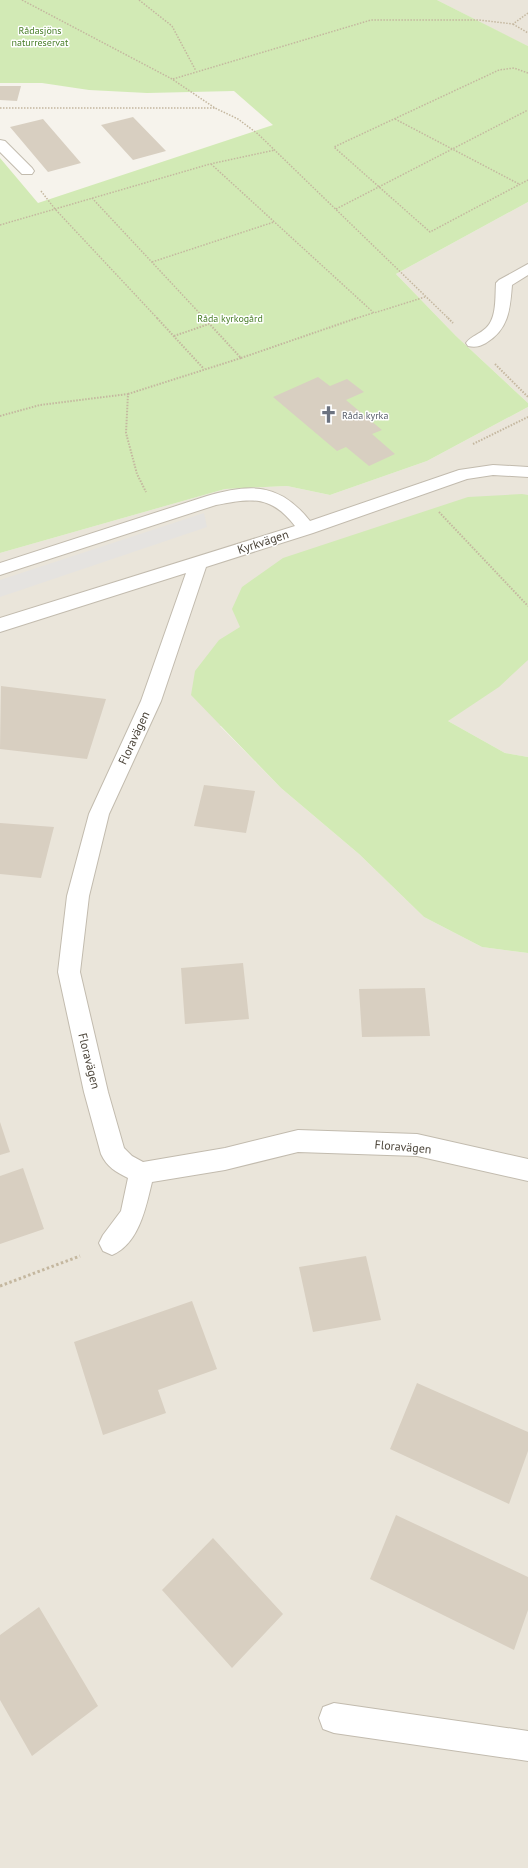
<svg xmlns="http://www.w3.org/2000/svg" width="528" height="1868" font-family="'PT Sans',sans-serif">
  <rect width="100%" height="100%" fill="#f6f3ec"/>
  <path fill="#eae5da" d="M437,0H528V46L505,35Z
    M528,202V403L456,336L396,274Z
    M528,407V757L505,753L448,721L220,726L281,788L359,854L424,917L482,947L528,953V1868H0V553L225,489L287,486L330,495L427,461Z"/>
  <path fill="#d2eab5" d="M0,0H437L528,46V202L396,274L456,336L528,403V407L427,461L330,495L287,486L225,489L0,553V158L38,203L273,125L234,91L147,93L89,90L42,83H0Z
    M522,494L528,495V660L499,687L448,721L505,753L528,757V953L482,947L424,917L359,854L281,788L191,695L195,671L219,640L240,627L232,609L242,587L283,558L468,497Z"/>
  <path fill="#e5e3e0" d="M204,513L207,527L0,597V580Z"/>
  <path fill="#d8cfc1" d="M0,86H21L17,101L0,100Z
    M133,117L166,151L133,160L101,125Z
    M43,119L81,163L48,172L10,127Z
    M318,377L330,386L347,379L364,392L346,400L382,430L372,434L395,454L369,466L346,447L337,451L273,397Z
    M1,686L106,699L87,759L0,749Z
    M204,785L255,791L246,833L194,826Z
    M0,823L54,827L41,878L0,874Z
    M243,963L249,1019L185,1024L181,968Z
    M425,988L430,1036L362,1037L359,989Z
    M0,1122L10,1152L0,1155Z
    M23,1168L44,1229L0,1244V1176Z
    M366,1256L381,1320L313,1332L299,1267Z
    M192,1301L217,1369L158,1390L166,1413L103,1435L74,1342Z
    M417,1383L528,1432V1451L509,1504L390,1449Z
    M396,1515L528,1577V1610L514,1650L370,1579Z
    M213,1538L283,1614L232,1668L162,1590Z
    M39,1607L98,1706L32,1756L0,1700V1635Z"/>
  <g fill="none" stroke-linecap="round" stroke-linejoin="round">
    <defs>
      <path id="minor" d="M0,140L5,141L32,168L34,171L32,174H22L0,152Z
        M528,264V275L512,285C510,309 509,329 486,343C480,346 476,348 468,346L466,343C471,336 480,334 486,328C497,318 495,297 496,283L499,280Z
        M493,465L528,467V477L493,475L467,479L313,533L206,567L161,701L109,814L89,896L80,972L108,1092L124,1148L132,1156L143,1162L225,1148L298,1130L417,1134L528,1159V1181L417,1156L298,1152L225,1170L152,1182C146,1207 139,1244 112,1255L103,1251L99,1243L103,1235L121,1211L128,1178C116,1172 107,1167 101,1154L84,1092L58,972L67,896L89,814L141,701L186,573L0,632V618L295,526C271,495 252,498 216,505L0,575V563L207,496C251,484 279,482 310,521L459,470Z
        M334,1703L528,1731V1761L334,1733L323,1729L319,1718L323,1707Z"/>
    </defs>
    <use href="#minor" stroke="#c2bbae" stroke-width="2"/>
    <path stroke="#c4b79f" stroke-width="1.5" stroke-dasharray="1.5 1.5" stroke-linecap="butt" d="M22,0L172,79L215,108L238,119L258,134L449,319
      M139,0L172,26L196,71
      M513,24L528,33
      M528,73L514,68L499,70L334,147L430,232L528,180
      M173,79L371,20H479L513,24L528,13
      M0,108H215
      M395,119L519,184
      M211,164L374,313L425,297
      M41,191L55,209L158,319
      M92,198L205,319
      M336,209L528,110
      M0,225L210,164L275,150
      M152,262L274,222
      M354,319L373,313"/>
    <path stroke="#c4b79f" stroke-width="2" stroke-dasharray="1.5 1.5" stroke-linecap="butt" d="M157,318L204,369
      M448,318L453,323
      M174,336L209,324
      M241,358L357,318
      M495,364L528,397
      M128,394L241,358L204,318
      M0,416L40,405L128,394L126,433L137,474L146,492
      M473,444L528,417
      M439,512L528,606"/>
    <path stroke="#c4b79f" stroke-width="3" stroke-dasharray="2.5 2.5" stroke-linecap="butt" d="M0,1286L80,1256"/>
    <use href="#minor" fill="#fff" fill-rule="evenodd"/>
  </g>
  <defs>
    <symbol id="church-bare" viewBox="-9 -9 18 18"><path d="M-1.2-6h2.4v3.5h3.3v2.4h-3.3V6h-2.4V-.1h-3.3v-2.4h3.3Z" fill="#6b7280" stroke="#fff" stroke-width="2.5" paint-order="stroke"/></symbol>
  </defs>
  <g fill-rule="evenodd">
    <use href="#church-bare" x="316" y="402" width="25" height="25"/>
  </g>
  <g text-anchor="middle" stroke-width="3" stroke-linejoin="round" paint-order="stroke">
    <g font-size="10" fill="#4a7f2a" stroke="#fff">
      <text x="40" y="34">Rådasjöns<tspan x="40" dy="12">naturreservat</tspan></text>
      <text x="230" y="322">Råda kyrkogård</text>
    </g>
    <g font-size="10" fill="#5b616d" stroke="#fff" text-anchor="start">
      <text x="342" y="419">Råda kyrka</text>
    </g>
    <g font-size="12" fill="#4b4439" stroke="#fff">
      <text transform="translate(263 542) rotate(-18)" y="4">Kyrkvägen</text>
      <text transform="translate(134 738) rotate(-65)" y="4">Floravägen</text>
      <text transform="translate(89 1061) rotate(76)" y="4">Floravägen</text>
      <text transform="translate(403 1147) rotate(5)" y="4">Floravägen</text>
    </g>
  </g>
</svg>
